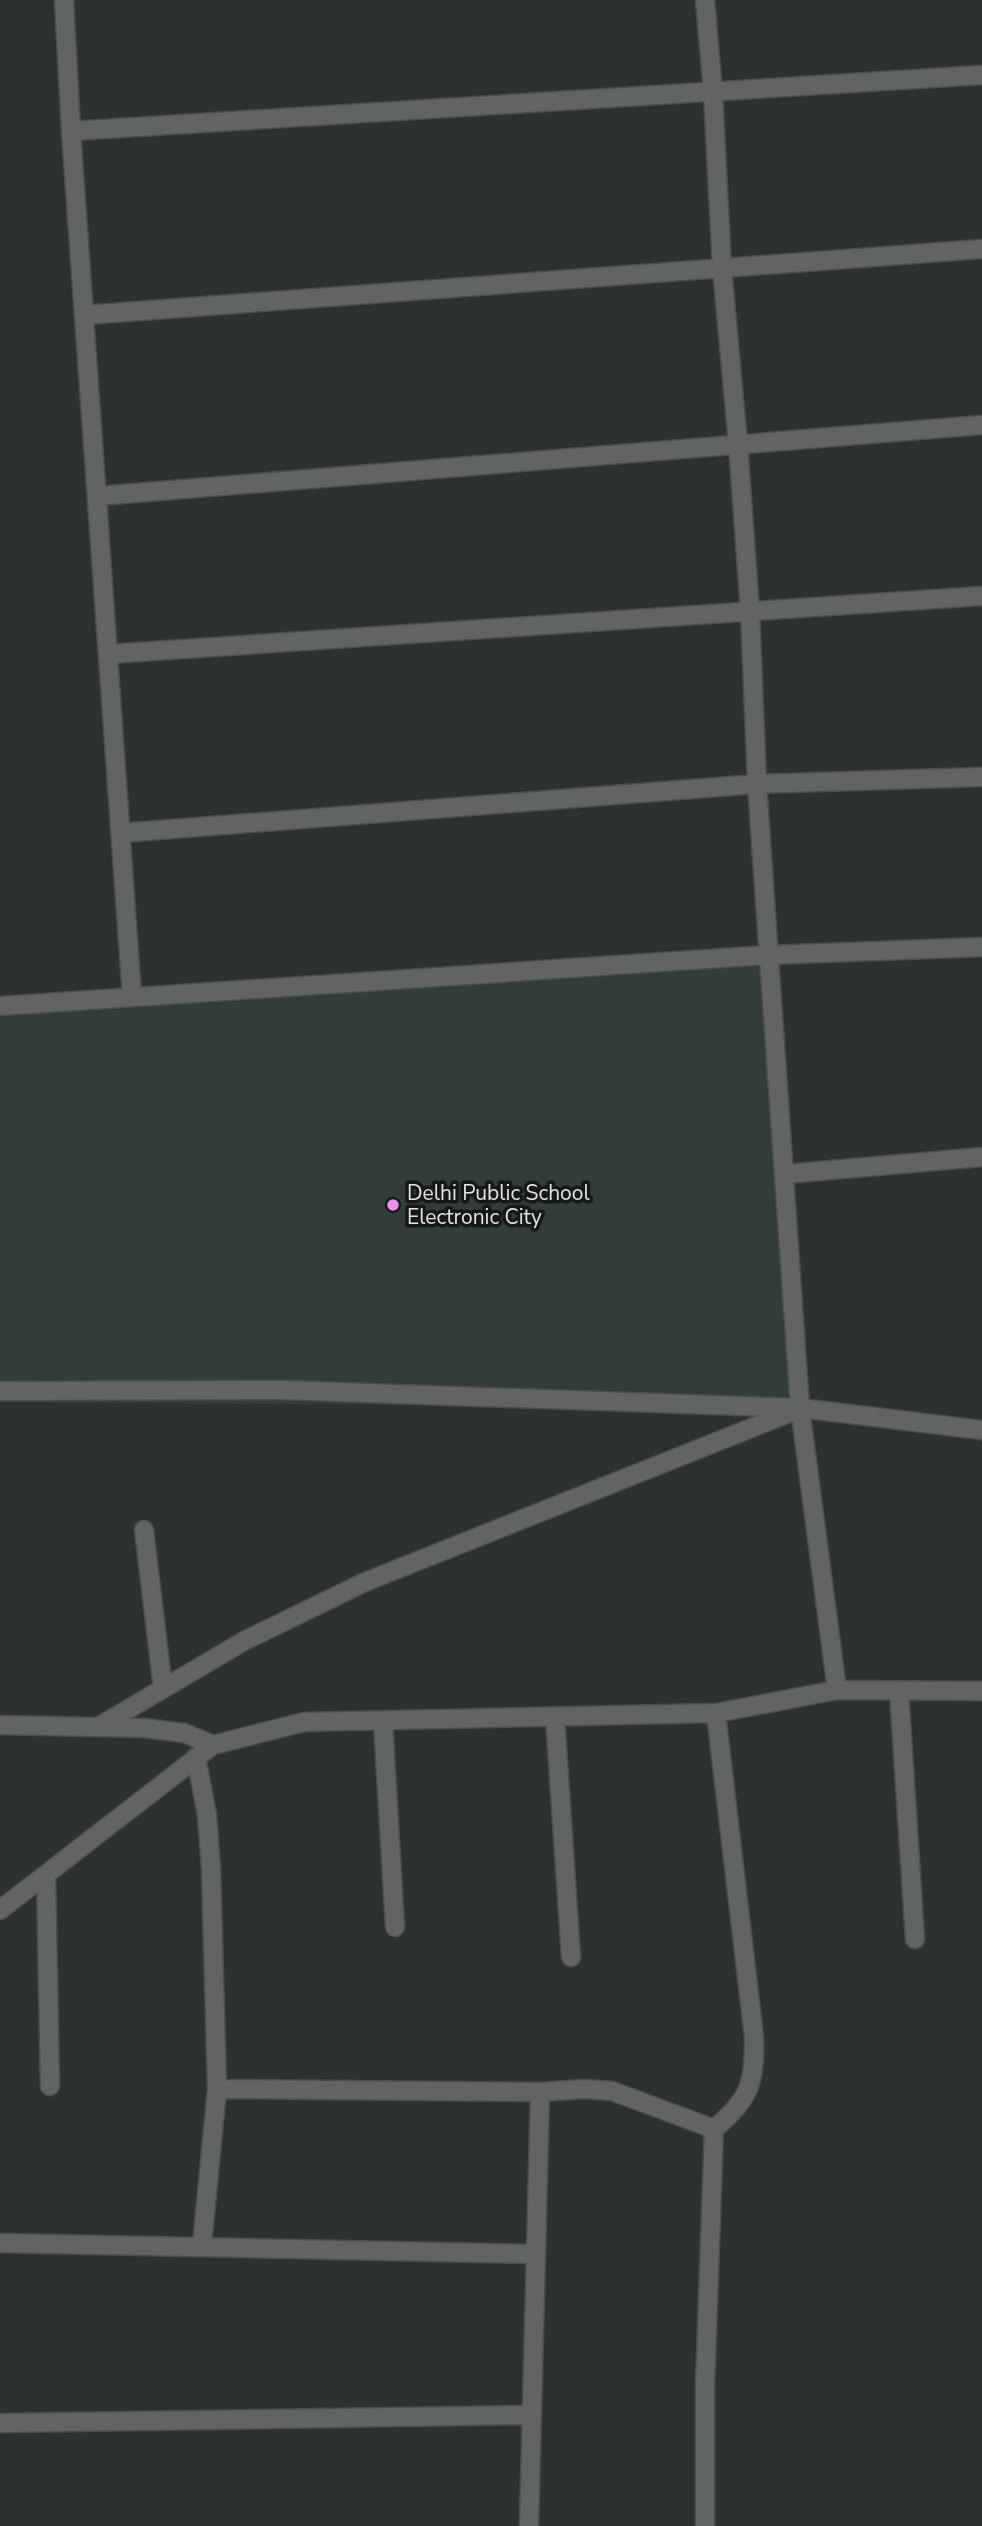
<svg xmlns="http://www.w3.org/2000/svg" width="982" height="2526" font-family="'Nunito Sans',sans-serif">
  <rect width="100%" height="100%" fill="#2d3131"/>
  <path fill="#313c3b" d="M769,955L800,1408L0,1402V1007Z"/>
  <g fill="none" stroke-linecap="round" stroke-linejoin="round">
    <defs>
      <path id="street" d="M64,0L71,131L132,997
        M705,0L713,92L722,268L738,444L750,611L757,784L800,1408L837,1690
        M71,131L982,75
        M84,315L982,249
        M97,496L982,425
        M108,654L982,596
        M120,833L757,784L982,777
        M0,1006L769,955L982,947
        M785,1174L982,1157
        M0,1391L283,1390L800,1408L982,1430
        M144,1530L163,1689
        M899,1691L915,1939
        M555,1717L571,1957
        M383,1721L395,1927
        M0,1725L144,1728L184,1733L213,1745
        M98,1727L244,1641L365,1582L794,1411
        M196,1757L207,1815L211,1869L217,2089L202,2245
        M46,1875L50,2086
        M0,1910L213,1745L304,1722L716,1713L837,1690L982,1691
        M217,2089L540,2092L584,2089L612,2091L714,2129
        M0,2243L536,2254
        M0,2423L532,2415
        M529,2526L540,2092
        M705,2526V2385L714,2129C750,2099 755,2083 754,2037L716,1713"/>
    </defs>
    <use href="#street" stroke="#494d4d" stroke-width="21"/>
    <use href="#street" stroke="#626463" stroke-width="18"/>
  </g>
  <circle fill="#f08bf5" stroke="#171919" stroke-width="2.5" cx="393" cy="1205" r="7"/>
  <g text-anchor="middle" stroke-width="7" stroke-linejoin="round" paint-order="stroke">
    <g font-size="21" fill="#dfe2e1" stroke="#171919" text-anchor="start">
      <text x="407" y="1200">Delhi Public School<tspan x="407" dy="24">Electronic City</tspan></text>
    </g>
  </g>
</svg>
